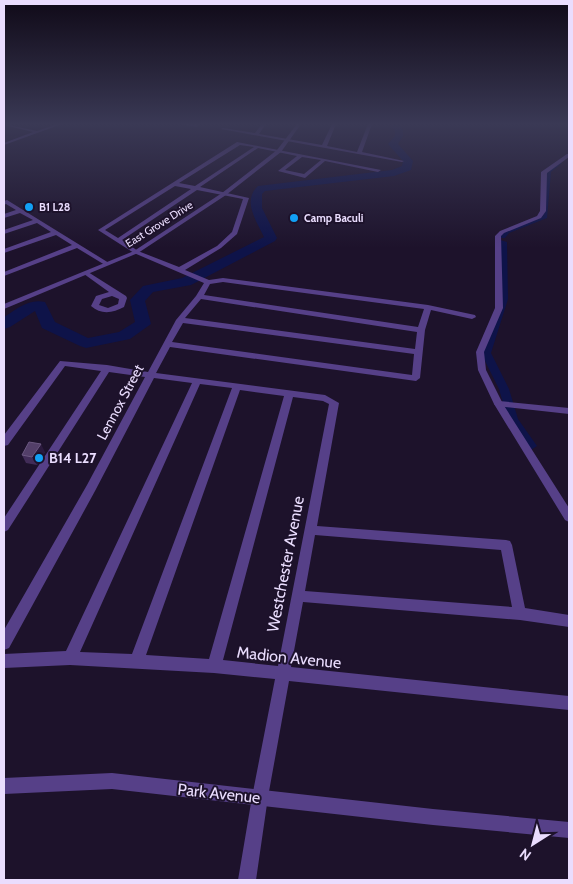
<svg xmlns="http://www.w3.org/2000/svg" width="573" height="884" font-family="Cabin,sans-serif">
  <rect width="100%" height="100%" fill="#1d122b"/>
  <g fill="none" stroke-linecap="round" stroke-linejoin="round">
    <path fill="#0e1349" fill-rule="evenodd" d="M557,162L562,163L551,172L547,218L509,233L505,238H499V234L505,231L542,216L545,171Z
      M500,240L507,242L508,299L491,353L509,389L518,419L537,446L531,450L527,449L508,420L499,389L481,353L500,299Z"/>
    <path fill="#0e1349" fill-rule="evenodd" d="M389,124H398L403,130V136L398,144L413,161L411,170L394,176L265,191L262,194V208L277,238L275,241L191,285L153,292L145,301L151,324L130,339L86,348L80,346L42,328L35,311L10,327L4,329V317C17,309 29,298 45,302L55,322L88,338L119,332L135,322L130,300L143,286L182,278L264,237C256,220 242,201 258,186L392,170L402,166L403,161L388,144L395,136V131Z"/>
    <path fill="#564088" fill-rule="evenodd" d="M4,124L37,131L57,124H62L4,145V143L33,132L4,125Z
      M181,124H201L196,127Z
      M262,124H266L259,134L322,145L332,124H336L327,146L357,152L368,124H372L362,152L404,161L402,162L221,129L223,128L255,133Z
      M237,142L381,170L378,172L325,161L305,178L278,171L297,156L258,148L200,187L249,198L237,234L221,248L185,270L209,280L223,278L428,305L475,315L476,317L472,319L431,310L425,330L420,378L416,381L170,347L156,373L325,395L339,403L317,526L506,540L510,541L512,545L525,608L569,615V627L520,620L303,602L291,667L569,696V710L289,681L268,797L256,880H238L252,797L275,679L214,673L70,665L4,668V654L66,651L192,383L154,378L95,491L9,648L4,650V630L87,485L145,377L109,372L8,530L4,532V518L101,371L65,366L8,445L4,446V435L60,361L107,365L148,372L176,320L196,296L204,283L134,253L98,230ZM240,145L254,147L195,186L179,183ZM302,157L321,160L304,174L285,170ZM175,186L191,189L118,238L105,230ZM197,190L243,199L232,232L217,246L179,267L138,251L122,240ZM223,282L424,309L418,327L204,295L210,284ZM201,299L417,332L415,349L185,318ZM183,323L414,354L412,375L172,342ZM200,384L232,388L132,654L80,652ZM240,390L284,396L209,659L146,655ZM293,397L323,401L329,404L278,666L223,660ZM315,535L501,550L512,607L305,591Z
      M7,200L109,263L110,264L105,265L77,248L4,276V272L72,245L56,235L4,253V249L51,232L37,223L4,234V230L33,220L20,213L4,218V214L16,210L6,204L4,205V201Z
      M84,272H88L126,296L127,298L124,307C113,313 101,315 91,306L96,296L109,292L84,274ZM112,296L119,299L118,304L108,308L99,305L102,299Z
      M499,401L569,408V414L496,406L494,404Z"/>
    <path fill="#564088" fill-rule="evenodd" d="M297,124H301L281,152L226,195L138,253L4,309V304L134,251L222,193L277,150Z
      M567,154H569V157L547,173L546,211L541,218L504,233L501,236L503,308L484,352L486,370L503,404L569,508V522L565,520L494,404L478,370L476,352L495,308V236L500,231L537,216L540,211L541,172Z
      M112,773L433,809L569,822V838L433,825L112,789L4,794V778Z"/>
  </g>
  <path fill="#412c58" d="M45,452L37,465L26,463L22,455Z"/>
  <path fill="#2b1a3e" d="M41,444L45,452L37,465L32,457Z"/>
  <path fill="#533f69" stroke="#6b5881" d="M29,442L41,444L32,457L22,455Z"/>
  <linearGradient id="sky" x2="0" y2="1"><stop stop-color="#100a18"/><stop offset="0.5" stop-color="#3a3955"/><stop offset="1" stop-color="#3a3955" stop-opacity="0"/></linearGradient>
  <rect width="573" height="248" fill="url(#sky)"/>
  <g fill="#12a0f5" stroke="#1d122b" stroke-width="2">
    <circle cx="29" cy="207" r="5"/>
    <circle cx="294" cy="218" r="5"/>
    <circle cx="39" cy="458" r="5"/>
  </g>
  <g text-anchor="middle" stroke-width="4" stroke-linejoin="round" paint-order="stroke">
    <g font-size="11" font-weight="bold" fill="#eaddfe" stroke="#1d122b" text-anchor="start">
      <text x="39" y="211">B1 L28</text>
      <text x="304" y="222">Camp Baculi</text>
    </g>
    <g font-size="11" fill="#eaddfe" stroke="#1d122b">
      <text transform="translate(159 224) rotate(-32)" y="4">East Grove Drive</text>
    </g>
    <g font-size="14" fill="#eaddfe" stroke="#1d122b">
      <text transform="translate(120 402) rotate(-62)" y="5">Lennox Street</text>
    </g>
    <g font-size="14" font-weight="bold" fill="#eaddfe" stroke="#1d122b" text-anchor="start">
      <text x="49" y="463">B14 L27</text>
    </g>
    <g font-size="16" fill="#eaddfe" stroke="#1d122b">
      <text transform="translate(285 564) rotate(-79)" y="6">Westchester Avenue</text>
      <text transform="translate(289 657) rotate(6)" y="6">Madion Avenue</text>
      <text transform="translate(219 793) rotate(6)" y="6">Park Avenue</text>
    </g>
  </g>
  <rect width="573" height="884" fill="none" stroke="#eaddfe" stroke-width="10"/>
  <g transform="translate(533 844) rotate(216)" stroke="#1d122b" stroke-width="4" paint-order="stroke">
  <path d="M0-4L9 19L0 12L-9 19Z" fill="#eaddfe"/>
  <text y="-8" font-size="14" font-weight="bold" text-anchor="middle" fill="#eaddfe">N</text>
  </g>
</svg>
